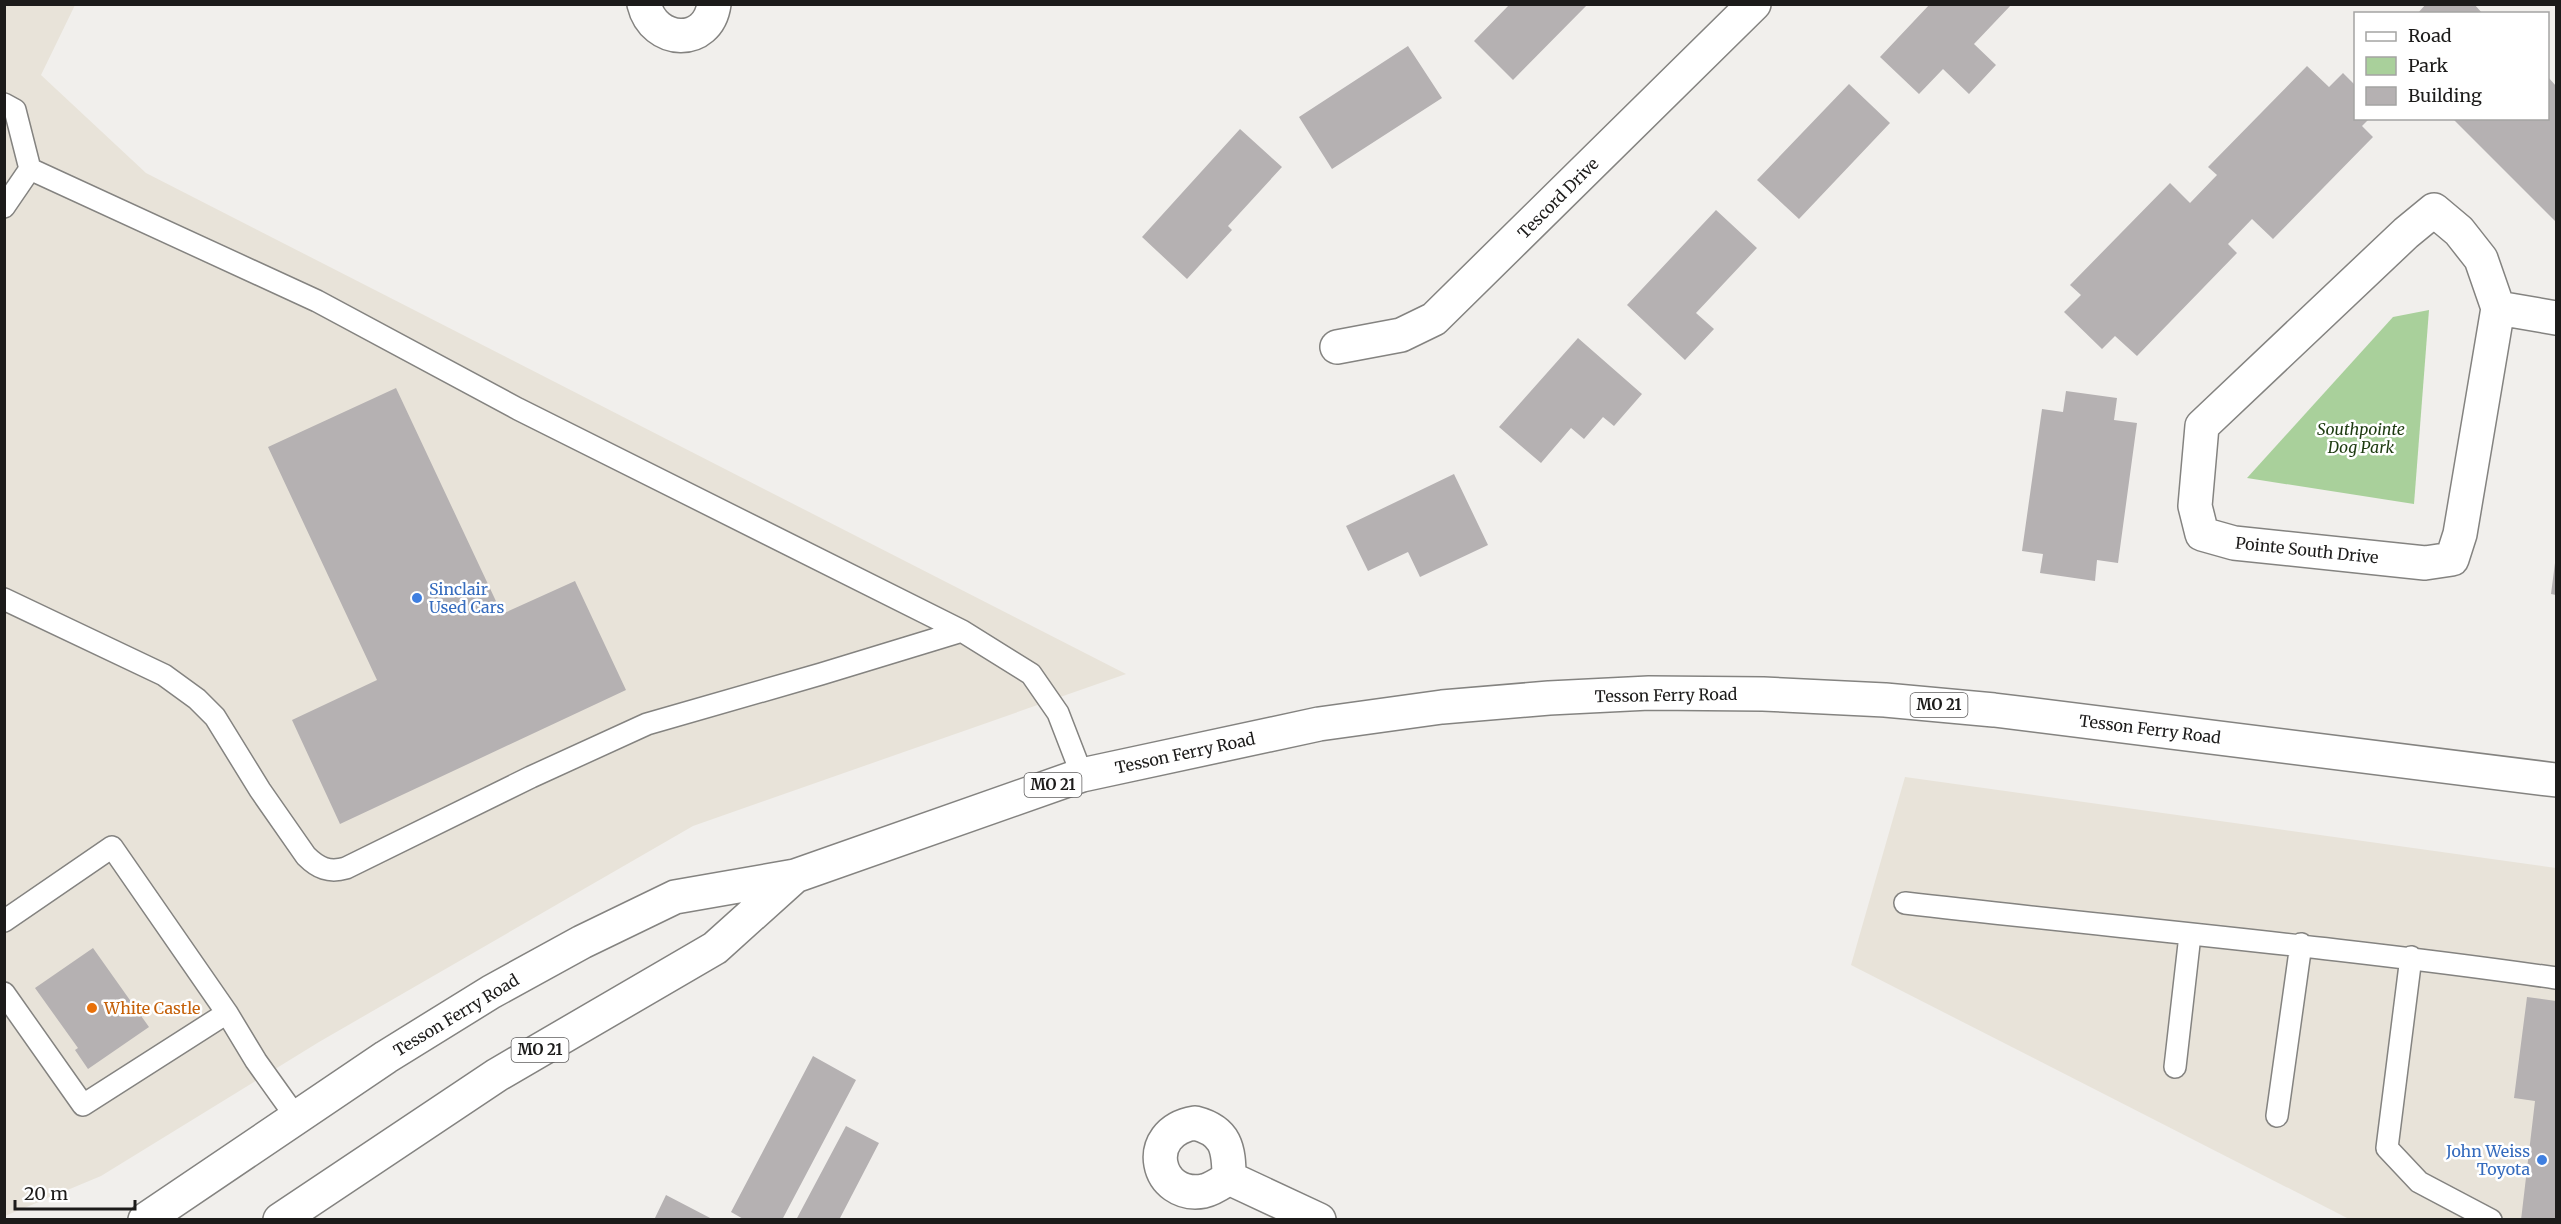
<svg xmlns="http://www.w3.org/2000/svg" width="2561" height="1224" font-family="Merriweather,serif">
  <rect width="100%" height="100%" fill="#f1efec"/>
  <path fill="#e8e3d9" d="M5,5H75L41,75L146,173L1126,674L693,826L319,1042L101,1176L5,1216Z
    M1905,777L2556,868V1219H2349L1851,965Z"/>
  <path fill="#a9d09b" d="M2429,310L2414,504L2247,478L2393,317Z"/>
  <path fill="#b5b1b2" d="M1510,4H1588L1513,80L1474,41Z
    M1930,4H2012L1974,44L1996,65L1969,94L1943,69L1919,94L1880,57Z
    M2426,4H2474L2483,14H2417Z
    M1408,46L1442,98L1332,169L1299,117Z
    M2307,66L2329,87L2343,73L2356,86V118H2370L2362,126L2373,137L2273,239L2252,219L2228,244L2237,253L2137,356L2115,336L2102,349L2064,312L2081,295L2070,285L2170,183L2190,203L2217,175L2208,167Z
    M2548,77L2556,86V222L2452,118H2548Z
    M1849,84L1890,123L1799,219L1757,180Z
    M1240,129L1282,167L1228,226L1232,230L1187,279L1142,237Z
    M1716,210L1757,248L1696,313L1714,329L1685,360L1627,305Z
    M1578,338L1642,394L1614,426L1603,417L1584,439L1571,428L1541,463L1499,427Z
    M396,388L502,614L575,581L626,690L340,824L292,720L377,680L268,447Z
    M2066,391L2117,398L2114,420L2137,423L2118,563L2097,560L2095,581L2040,573L2043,554L2022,551L2042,409L2063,412Z
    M1454,474L1488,545L1420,577L1408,552L1368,571L1346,526Z
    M2555,563H2556V595L2551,594Z
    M93,948L149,1027L88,1069L75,1050L78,1048L35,988Z
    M2527,997L2556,1001V1220H2521L2535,1101L2514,1098Z
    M813,1056L856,1080L782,1220H745L731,1212Z
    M846,1126L879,1143L839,1220H796Z
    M666,1195L714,1220H654Z"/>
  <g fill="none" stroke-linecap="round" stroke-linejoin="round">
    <defs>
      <path id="lane" d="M4,104L15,110L30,169
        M4,207L30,169L317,301L518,409L962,631L1031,674L1058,713L1082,775
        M4,599L164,675L197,699L215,717L260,790L306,856C318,868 329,873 346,868L531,777L647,724L821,674L962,631
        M1905,903C2123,928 2340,947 2556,978
        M4,921L112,847L227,1013L256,1061L296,1117
        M2411,957L2387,1148L2419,1182L2491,1220
        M4,993L83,1105L227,1013
        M2175,1067L2190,935
        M2277,1116L2301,944"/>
      <path id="street" d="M644,4C654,45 708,47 714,4
        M2434,210L2459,231L2481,259L2498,308L2460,534L2452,559L2425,563L2234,543L2202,534L2195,506L2202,426L2406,233Z
        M2498,308L2556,318
        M1337,347L1401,335L1434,319L1754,4
        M1195,1123C1226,1131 1229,1148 1229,1178C1221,1183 1213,1189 1204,1191C1156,1200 1140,1132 1195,1123Z
        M1229,1178L1319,1220"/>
      <path id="primary" d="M145,1220L386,1057L491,992L582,942L675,897L795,876L1082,775L1319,724L1442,707L1549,698L1649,693L1763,694L1885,700L1994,710L2556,780
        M280,1220L497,1075L715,948L795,876"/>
    </defs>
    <use href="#lane" stroke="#848380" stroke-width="24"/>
    <use href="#street" stroke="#848380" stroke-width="36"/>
    <use href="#primary" stroke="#848380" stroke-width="36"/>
    <use href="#lane" stroke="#fff" stroke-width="21"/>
    <use href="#street" stroke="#fff" stroke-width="33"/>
    <use href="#primary" stroke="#fff" stroke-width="33"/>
  </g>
  <g fill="#3f7fe0" stroke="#fff" stroke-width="2">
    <circle cx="417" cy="598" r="6"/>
    <circle cx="2542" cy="1160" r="6"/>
  </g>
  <circle fill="#e8710a" stroke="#fff" stroke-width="2" cx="92" cy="1008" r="6"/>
  <g text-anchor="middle" stroke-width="5" stroke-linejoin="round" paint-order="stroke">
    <g fill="#fff" stroke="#605f5f" stroke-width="1.5">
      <rect x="1910.5" y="693" width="57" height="24" rx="4.5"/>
      <rect x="1024.5" y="773" width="57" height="24" rx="4.5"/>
      <rect x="511.5" y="1038" width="57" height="24" rx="4.5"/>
    </g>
    <g font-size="15" font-weight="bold" fill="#1c1b1a">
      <text x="1939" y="710">MO 21</text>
      <text x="1053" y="790">MO 21</text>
      <text x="540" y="1055">MO 21</text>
    </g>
    <g font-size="16" fill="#1c1b1a" stroke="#fff">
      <text transform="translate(1558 198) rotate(-45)" y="6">Tescord Drive</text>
      <text transform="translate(2307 550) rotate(6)" y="6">Pointe South Drive</text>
      <text transform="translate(1666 695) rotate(-1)" y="6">Tesson Ferry Road</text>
      <text transform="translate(2150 729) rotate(7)" y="6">Tesson Ferry Road</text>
      <text transform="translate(1185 753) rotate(-12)" y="6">Tesson Ferry Road</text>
      <text transform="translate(456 1015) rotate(-31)" y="6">Tesson Ferry Road</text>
    </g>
    <g font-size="16" font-style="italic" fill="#1d3b10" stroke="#fff">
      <text x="2361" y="435">Southpointe<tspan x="2361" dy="18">Dog Park</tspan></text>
    </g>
    <g font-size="16" fill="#366cbe" stroke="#fff" text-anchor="start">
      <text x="429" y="595">Sinclair<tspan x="429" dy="18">Used Cars</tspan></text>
      <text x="2530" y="1157" text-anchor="end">John Weiss<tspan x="2530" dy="18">Toyota</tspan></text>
    </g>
    <g font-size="16" fill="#c56008" stroke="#fff" text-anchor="start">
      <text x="104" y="1014">White Castle</text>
    </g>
  </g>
  <rect width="2561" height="1224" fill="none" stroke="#1c1b1a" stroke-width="12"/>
  <rect x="2354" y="12" width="195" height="108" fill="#ffffff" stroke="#a4a4a3" stroke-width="1.5"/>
  <rect x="2366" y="32" width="30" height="9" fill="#ffffff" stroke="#a4a4a3" stroke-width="1.5"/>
  <text x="2408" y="42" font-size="18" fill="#1c1b1a">Road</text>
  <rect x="2366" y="57" width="30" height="18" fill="#a9d09b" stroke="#a4a4a3" stroke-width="1.5"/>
  <text x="2408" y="72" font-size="18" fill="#1c1b1a">Park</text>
  <rect x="2366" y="87" width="30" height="18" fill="#b5b1b2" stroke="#a4a4a3" stroke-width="1.5"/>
  <text x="2408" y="102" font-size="18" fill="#1c1b1a">Building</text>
  <path d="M15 1200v9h120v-9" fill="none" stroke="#1c1b1a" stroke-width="3"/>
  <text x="24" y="1200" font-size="18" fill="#1c1b1a" stroke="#ffffff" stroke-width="4.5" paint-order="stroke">20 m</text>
</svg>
